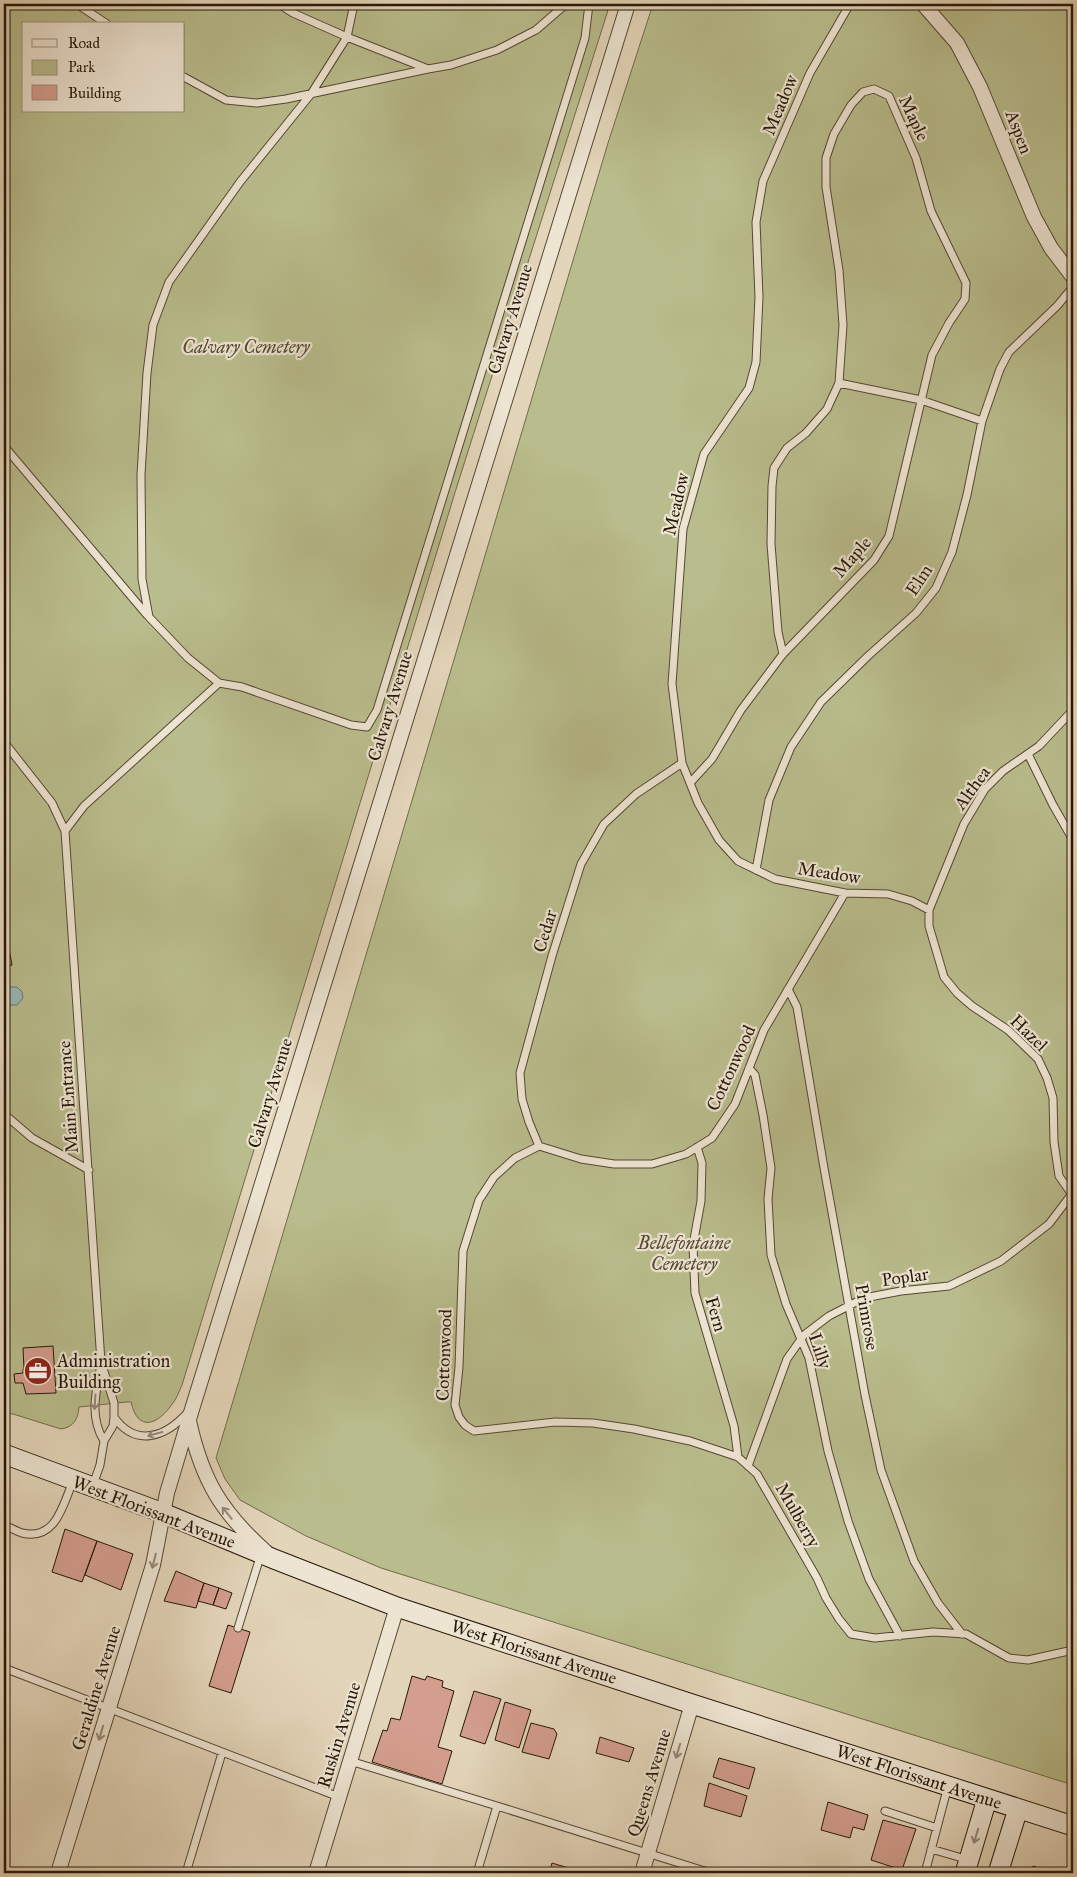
<svg xmlns="http://www.w3.org/2000/svg" width="1077" height="1877" font-family="'IM FELL Great Primer',serif">
  <rect width="100%" height="100%" fill="#e3d5b9"/>
  <filter id="stains"><feTurbulence type="fractalNoise" baseFrequency=".004" numOctaves="4"/><feColorMatrix values="0 0 0 0 .2 0 0 0 0 .09 0 0 0 0 .02 0 0 0 .5 -.17"/></filter>
  <radialGradient id="worn" r=".72"><stop offset=".6" stop-color="#630" stop-opacity="0"/><stop offset="1" stop-color="#630" stop-opacity=".3"/></radialGradient>
  <path fill="#b9bc8c" stroke="#706a4a" fill-rule="evenodd" d="M4,4H610L457,486L182,1385C179,1391 177,1398 173,1403C158,1425 138,1433 131,1402H126L79,1407C78,1419 74,1427 61,1429L13,1414L4,1413ZM24,24H184V111H24Z
    M653,4H1073V1785L381,1568L306,1536L240,1500L225,1479L216,1458L608,143Z"/>
  <path fill="#97b7b8" stroke="#6a7772" d="M10,987H17L22,992L23,998L17,1005H10L4,1001V993Z"/>
  <path fill="#d49e8e" stroke="#261808" d="M4,923L12,965L4,967Z
    M53,1346L56,1393L26,1394L23,1383H15L14,1374L23,1373V1369H24L23,1348Z
    M65,1529L97,1541L82,1582L52,1572Z
    M97,1541L133,1554L121,1590L85,1575Z
    M176,1571L204,1583L196,1608L164,1601Z
    M204,1583L219,1588L213,1605L198,1601Z
    M219,1588L232,1593L226,1609L213,1605Z
    M228,1625L250,1632L231,1693L209,1686Z
    M412,1676L425,1680L427,1676L443,1681L442,1687L454,1691L438,1747L452,1751L442,1784L372,1762L383,1730L387,1731L391,1718L400,1720Z
    M474,1691L501,1699L485,1744L460,1736Z
    M505,1702L531,1710L519,1748L495,1740Z
    M531,1723L554,1729L557,1734L549,1759L522,1752Z
    M600,1737L634,1748L629,1762L596,1753Z
    M719,1758L755,1768L749,1789L713,1777Z
    M709,1783L747,1796L741,1817L704,1806Z
    M828,1802L868,1815L864,1830L853,1827L850,1838L821,1830Z
    M883,1820L916,1829L902,1870L871,1860Z
    M552,1863L585,1873H549Z
    M1033,1866L1054,1873H1031Z"/>
  <g fill="none" stroke-linecap="round" stroke-linejoin="round">
    <defs>
      <path id="service" d="M77,4L107,24
        M279,4L293,13L347,37L428,69L451,65L497,50L536,30L566,4
        M354,4L347,37L311,94L240,182L169,282L153,325L147,373L141,475L142,579L149,617L188,658L219,683L242,687L351,725L367,727L377,710L585,38L589,4
        M850,4L810,73L763,181L756,222L759,297L756,362L749,388L704,454L683,529L672,684L682,763L698,803L719,840L738,861L775,879L845,893L888,894L912,901L929,910
        M184,77L226,100L257,103L286,99L428,69
        M839,383L921,400L982,421
        M4,446L147,615
        M1073,710L1039,746L1003,771L985,789L964,824L929,910V926L944,977L957,993L972,1006L1008,1030L1038,1059L1047,1078L1053,1098L1054,1142L1059,1176L1073,1196
        M4,742L52,803L65,831L101,1362L114,1403V1417L113,1426L104,1441L100,1465L93,1485
        M1028,754L1053,805L1073,840
        M690,783L712,759L741,710L783,654L874,560L889,536L932,355L949,323L965,299L966,283L931,211L916,158L889,96L874,89L863,92L851,105L834,134L826,158V187L839,270L843,325L839,383L827,409L806,433L787,448L774,468L772,486L771,544L778,632L783,654
        M65,831L84,806L219,683
        M756,870L769,800L791,747L821,702L868,656L916,613L936,588L952,552L967,495L982,421L1000,369L1009,352L1057,306L1073,287
        M845,893L764,1030L735,1104L712,1138L686,1154L652,1164H614L581,1159L539,1146L515,1158L494,1177L479,1200L463,1251L459,1367L455,1405L459,1417L465,1425L474,1431L555,1422L593,1423L634,1429L690,1441L738,1457L757,1474L817,1578L826,1598L839,1619L851,1634L875,1638L933,1632L966,1634L1009,1658L1028,1660L1073,1650
        M788,989L797,1007L824,1168L865,1395L881,1470L914,1561L938,1603L962,1634
        M749,1068L755,1075L763,1115L771,1168L768,1199L771,1255L786,1304L809,1358L828,1451L848,1521L869,1579L900,1636
        M4,1114L32,1138L89,1170
        M539,1146L529,1122L522,1099L520,1073L552,956L581,864L604,824L636,794L682,763
        M697,1147L702,1163L701,1201L693,1245L695,1293L734,1426L738,1457
        M101,1365C96,1391 89,1417 104,1441
        M114,1417C136,1448 166,1437 188,1412
        M748,1466L787,1359L804,1335L829,1316L864,1298L901,1291L949,1286L1001,1261L1049,1224L1071,1195
        M4,1525C9,1527 16,1531 22,1533C56,1541 63,1505 73,1481
        M238,1628L261,1554
        M4,1668L339,1797
        M350,1761L497,1806L477,1873
        M497,1806L711,1873
        M885,1811L937,1828
        M931,1849L969,1860
        M186,1873L222,1753
        M925,1873L948,1786"/>
      <path id="minor" d="M923,4L957,43L980,87L1034,217L1051,248L1073,277
        M189,1421C202,1480 221,1512 266,1552
        M58,1873L153,1565L167,1493L193,1406L628,4
        M316,1873L397,1607
        M642,1873L692,1704"/>
      <path id="secondary" d="M4,1454L163,1513L274,1559L397,1607L692,1704L1073,1826
        M965,1873L987,1799
        M998,1873L1018,1809"/>
    </defs>
    <use href="#service" stroke="#554734" stroke-width="9"/>
    <use href="#minor" stroke="#554734" stroke-width="16"/>
    <use href="#secondary" stroke="#261808" stroke-width="21"/>
    <use href="#service" stroke="#ede4d2" stroke-width="7"/>
    <use href="#minor" stroke="#ede4d2" stroke-width="14"/>
    <use href="#secondary" stroke="#ede4d2" stroke-width="19"/>
  </g>
  <defs><path id="oneway-shaft" d="M-6 0H5M1.5-3L5.5 0L1.5 3" fill="none" stroke-width="1.6" stroke-linecap="round" stroke-linejoin="round" transform="scale(1.25)"/></defs>
  <g stroke="#938877">
    <use href="#oneway-shaft" transform="translate(95 1402) rotate(93)"/>
    <use href="#oneway-shaft" transform="translate(155 1434) rotate(165)"/>
    <use href="#oneway-shaft" transform="translate(227 1513) rotate(-129)"/>
    <use href="#oneway-shaft" transform="translate(154 1561) rotate(104)"/>
    <use href="#oneway-shaft" transform="translate(101 1733) rotate(107)"/>
    <use href="#oneway-shaft" transform="translate(678 1751) rotate(107)"/>
    <use href="#oneway-shaft" transform="translate(976 1836) rotate(107)"/>
  </g>
  <defs>
    <symbol id="office-disc" viewBox="-11 -11 22 22"><circle r="9.5" fill="#8f2418" stroke="#ede4d2"/><path d="M-6-3h4V-5.5h4V-3h4V5H-6ZM-1-4.5V-3h2v-1.5ZM-6 0V1H6V0Z" fill="#fff"/></symbol>
  </defs>
  <g fill-rule="evenodd">
    <use href="#office-disc" x="22" y="1355" width="32" height="32"/>
  </g>
  <g text-anchor="middle" stroke-width="4.5" stroke-linejoin="round" paint-order="stroke">
    <g font-size="18" fill="#261808" stroke="#ede4d2">
      <text transform="translate(780 105) rotate(-67)" y="6">Meadow</text>
      <text transform="translate(914 118) rotate(65)" y="6">Maple</text>
      <text transform="translate(1019 132) rotate(69)" y="6">Aspen</text>
      <text transform="translate(510 319) rotate(-73)" y="6">Calvary Avenue</text>
      <text transform="translate(676 504) rotate(-77)" y="6">Meadow</text>
      <text transform="translate(852 557) rotate(-49)" y="6">Maple</text>
      <text transform="translate(919 580) rotate(-57)" y="6">Elm</text>
      <text transform="translate(390 706) rotate(-73)" y="6">Calvary Avenue</text>
      <text transform="translate(972 788) rotate(-54)" y="6">Althea</text>
      <text transform="translate(829 873) rotate(9)" y="6">Meadow</text>
      <text transform="translate(545 931) rotate(-73)" y="6">Cedar</text>
      <text transform="translate(1029 1033) rotate(44)" y="6">Hazel</text>
      <text transform="translate(731 1068) rotate(-65)" y="6">Cottonwood</text>
      <text transform="translate(270 1093) rotate(-73)" y="6">Calvary Avenue</text>
      <text transform="translate(68 1097) rotate(-94)" y="6">Main Entrance</text>
      <text transform="translate(905 1277) rotate(-8)" y="6">Poplar</text>
      <text transform="translate(716 1314) rotate(74)" y="6">Fern</text>
      <text transform="translate(867 1317) rotate(80)" y="6">Primrose</text>
      <text transform="translate(820 1351) rotate(71)" y="6">Lilly</text>
      <text transform="translate(444 1355) rotate(-88)" y="6">Cottonwood</text>
      <text transform="translate(154 1512) rotate(21)" y="6">West Florissant Avenue</text>
      <text transform="translate(798 1515) rotate(60)" y="6">Mulberry</text>
      <text transform="translate(534 1652) rotate(18)" y="6">West Florissant Avenue</text>
      <text transform="translate(96 1688) rotate(-73)" y="6">Geraldine Avenue</text>
      <text transform="translate(339 1735) rotate(-73)" y="6">Ruskin Avenue</text>
      <text transform="translate(919 1777) rotate(18)" y="6">West Florissant Avenue</text>
      <text transform="translate(649 1783) rotate(-73)" y="6">Queens Avenue</text>
    </g>
    <g font-size="18" font-style="italic" fill="#524930" stroke="#ede4d2">
      <text x="246" y="353">Calvary Cemetery</text>
      <text x="684" y="1249">Bellefontaine<tspan x="684" dy="21">Cemetery</tspan></text>
    </g>
    <g font-size="18" fill="#261808" stroke="#ede4d2" text-anchor="start">
      <text x="57" y="1367">Administration<tspan x="57" dy="21">Building</tspan></text>
    </g>
  </g>
  <rect width="1077" height="1877" fill="none" stroke="#e3d5b9" stroke-width="20"/>
  <rect x="5" y="5" width="1067" height="1867" fill="none" stroke="#261808" stroke-width="2.5"/>
  <rect x="10" y="10" width="1057" height="1857" fill="none" stroke="#261808"/>
  <rect x="22" y="22" width="162" height="90" fill="#ede4d2" stroke="#9d9281"/>
  <rect x="32" y="39" width="25" height="8" fill="#ede4d2" stroke="#9d9281"/>
  <text x="68" y="48" font-size="15" fill="#261808">Road</text>
  <rect x="32" y="60" width="25" height="15" fill="#b9bc8c" stroke="#9d9281"/>
  <text x="68" y="72" font-size="15" fill="#261808">Park</text>
  <rect x="32" y="85" width="25" height="15" fill="#d49e8e" stroke="#9d9281"/>
  <text x="68" y="98" font-size="15" fill="#261808">Building</text>
  <rect width="100%" height="100%" filter="url(#stains)"/>
  <rect width="100%" height="100%" fill="url(#worn)"/>
</svg>
